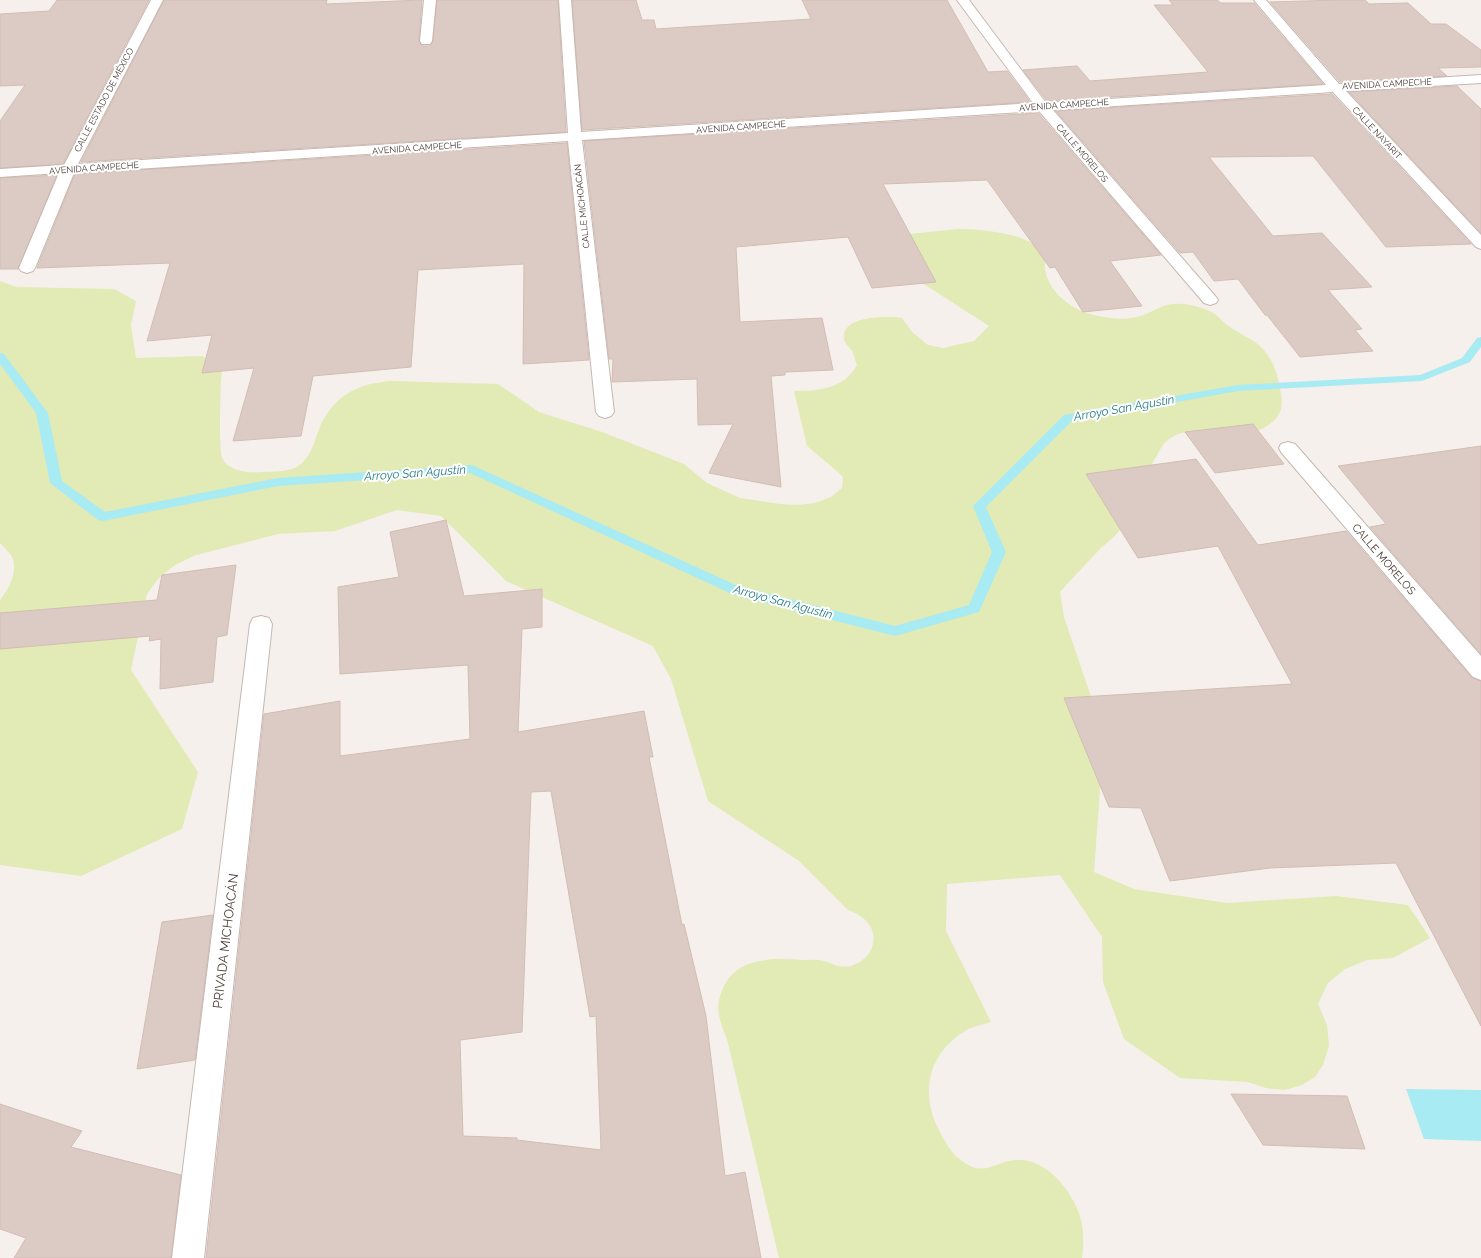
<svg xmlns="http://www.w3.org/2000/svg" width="1481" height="1258" font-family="Raleway,sans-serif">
  <rect width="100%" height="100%" fill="#f6f0ec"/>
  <path fill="#e2eab5" d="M958,229C979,229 1029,233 1042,252C1046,259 1044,266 1046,274C1051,294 1074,311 1094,315C1110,319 1130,321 1146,314C1155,310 1163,305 1173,304C1188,303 1204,307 1216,315C1222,320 1226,325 1233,329C1242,335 1254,340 1261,347C1271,357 1277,371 1279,384C1283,403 1285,414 1267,426C1239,445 1196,419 1169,439C1163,443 1160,450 1156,457C1149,469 1142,480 1137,493C1132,504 1128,517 1122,527C1117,535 1108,542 1101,548C1087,563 1073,577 1060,592L1064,617L1104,735L1094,872L1134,889L1227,903L1336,896L1408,905L1430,938L1393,958L1367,960L1345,969L1328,983L1318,1004L1327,1025L1329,1046L1323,1065L1315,1077L1302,1085L1285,1090L1266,1088L1248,1082L1180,1078L1124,1039L1103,982L1102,937L1060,875L947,884L946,931L991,1022C983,1025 972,1026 965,1031C929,1053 919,1092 939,1130C945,1141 951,1154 962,1161C986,1179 997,1159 1019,1160C1047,1160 1070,1189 1079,1213C1084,1227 1084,1244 1082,1258H779L727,1039C718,1018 714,1005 725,984C740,957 776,958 802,960C809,960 818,959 824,961C834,964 838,968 850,966C868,962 880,942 870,926C865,918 857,913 848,910L799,861L708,801L671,679L653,646L506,581L441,516L397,510L335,531L278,534L196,555L175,565L158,579L147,594L131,670L198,772L182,829L81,876L0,865V600C8,590 20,569 11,555C8,551 4,547 0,543V281L16,287L114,289L136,301L131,325L136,358L202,356L222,367C220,390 220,413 220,437C221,443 220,452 222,458C229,472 250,473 263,472C277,471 292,473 303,462C313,452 316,436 321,424C323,419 327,415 329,411C346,389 364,384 390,381L498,384L539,412L602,432L684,464L707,483L740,498L780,504L798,505L815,503L831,497L842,488L843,477L838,472L807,446L794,391C819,391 844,389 857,365C855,361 854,354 852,351C849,346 844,344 844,338C842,315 888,316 902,318L912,332L928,345L943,348L974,341L989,326L916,279L909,234Z"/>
  <path fill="#a9ebf2" d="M1406,1089L1481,1090V1141L1424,1139Z"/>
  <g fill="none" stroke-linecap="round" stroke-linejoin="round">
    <path fill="#a9ebf2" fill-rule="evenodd" d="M1481,337V347L1470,362L1422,381L1238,391L1072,421L986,507L1006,552L979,612L895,636L734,595L470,473L278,486L103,521L98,520L50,483L36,413L0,364V353L4,354L48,413L62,481L105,512L278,478L472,465L738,586L895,626L969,605L992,552L973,506L1064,415L1238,385L1420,375L1462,358L1477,338Z"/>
  </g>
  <path fill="#dbcbc4" stroke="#d3bdb4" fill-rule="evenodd" d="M57,0H149L63,164L0,168V121L25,85L0,86V14L49,11Z
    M164,0H327L326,4L422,0L419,41L422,46H430L433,41L437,0H558L566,132L81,162Z
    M572,0H636L642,20H654L656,29L811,19L802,0H947L988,72L1007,71L1030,102L582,130Z
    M1169,0H1217L1221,3H1254L1323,84L1047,101L1023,70L1077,66L1090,81L1208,72L1154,5H1173Z
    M1339,0H1365L1369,4L1408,3L1431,24H1446L1481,50V67L1438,68L1447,76L1340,82L1270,2Z
    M1457,86L1481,109V233L1349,92Z
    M1332,94L1471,244L1386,247L1313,156L1209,157L1273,236L1322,233L1372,287L1328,290L1362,329L1355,330L1373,351L1300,357L1267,315H1265L1238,279L1214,281L1193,252L1180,253L1056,111Z
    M1038,113L1161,255L1110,261L1142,306L1083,312L1055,267L1050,268L987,180L883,184L936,282L872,288L848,237L736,247L740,322L822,318L833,370L785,372V375L771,376L781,487L709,473L733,424L698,425L697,379L612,382L613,359H609L584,141Z
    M567,143L589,360L523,364L524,264L418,270L411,367L313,376L301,436L233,441L254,368L202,373L212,335L147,341L170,263L37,268L75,174Z
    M57,175L18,269H0V178Z
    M1253,424L1284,464L1215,473L1185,432Z
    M1481,446V654L1370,527L1386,524L1338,466Z
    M1196,459L1258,545L1346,531L1472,678L1481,681V1026L1396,863L1270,868L1170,881L1141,808L1109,807L1064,698L1292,684L1218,546L1138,558L1086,474Z
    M446,520L464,596L542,589V627L522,629L518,732L644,711L653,757H649L682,925L684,924L706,1016L725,1176L745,1172L761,1258H206L264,714L340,701V756L470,739L468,665L340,674L338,587L399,577L390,532ZM551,791L590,1017L596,1016L601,1150L517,1140V1138L463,1136L460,1040L522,1032L531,792Z
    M236,565L227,635L217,637L213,682L160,689L161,639L149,641L150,636L0,649V613L157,600L162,575Z
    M213,915L195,1060L137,1069L162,922Z
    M1231,1094L1347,1096L1365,1149L1263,1145Z
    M0,1104L82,1131L71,1147L181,1175L171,1258H14L26,1238L0,1229Z"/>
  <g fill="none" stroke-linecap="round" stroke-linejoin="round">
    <defs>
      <path id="service" d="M424,0H436L432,41L430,44H422L420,41Z"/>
      <path id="minor" d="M151,0H163L78,164L568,133L559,0H571L581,132L1033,103L957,0H969L1046,103L1326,85L1254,0H1266L1339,84L1481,75V83L1346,91L1481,235V249L1476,247L1333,92L1053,110L1216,297L1218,300L1216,303L1210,305L1204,303L1039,111L582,140L614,412L611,416L605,418L599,416L596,412L568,141L74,173L35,268L33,271L27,273L21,271L19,268L59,173L0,177V169L64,165Z
        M1288,442L1295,444L1481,656V680L1473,677L1281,452L1279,448L1281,444Z
        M261,616L269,618L272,624L204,1258H172L250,624L253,618Z"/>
    </defs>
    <use href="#service" stroke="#c5b7b1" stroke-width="2"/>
    <use href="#minor" stroke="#c5b7b1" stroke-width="2"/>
    <use href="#service" fill="#fff" fill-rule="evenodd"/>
    <use href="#minor" fill="#fff" fill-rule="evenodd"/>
  </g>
  <g text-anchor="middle" stroke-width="4" stroke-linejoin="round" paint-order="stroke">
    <g font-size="9" fill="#4b3e39" stroke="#fff">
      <text transform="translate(1387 84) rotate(-3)" y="3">AVENIDA CAMPECHE</text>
      <text transform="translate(104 100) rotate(-62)" y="3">CALLE ESTADO DE MÉXICO</text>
      <text transform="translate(1064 105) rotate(-4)" y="3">AVENIDA CAMPECHE</text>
      <text transform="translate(741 127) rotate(-4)" y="3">AVENIDA CAMPECHE</text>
      <text transform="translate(1377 133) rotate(47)" y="3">CALLE NAYARIT</text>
      <text transform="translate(417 148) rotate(-4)" y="3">AVENIDA CAMPECHE</text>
      <text transform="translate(1082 153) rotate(49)" y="3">CALLE MORELOS</text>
      <text transform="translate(94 168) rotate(-4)" y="3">AVENIDA CAMPECHE</text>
      <text transform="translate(582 206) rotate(-96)" y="3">CALLE MICHOACÁN</text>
    </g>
    <g font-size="11" fill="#4b3e39" stroke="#fff">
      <text transform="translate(1384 559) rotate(49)" y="4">CALLE MORELOS</text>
    </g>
    <g font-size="12" font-style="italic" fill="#267c87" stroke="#fff">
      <text transform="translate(1124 408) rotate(-10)" y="4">Arroyo San Agustín</text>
      <text transform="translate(415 473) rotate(-4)" y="4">Arroyo San Agustín</text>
      <text transform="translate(783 602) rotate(15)" y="4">Arroyo San Agustín</text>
    </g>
    <g font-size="13" fill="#4b3e39" stroke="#fff">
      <text transform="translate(225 941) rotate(-83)" y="5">PRIVADA MICHOACÁN</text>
    </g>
  </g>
</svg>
